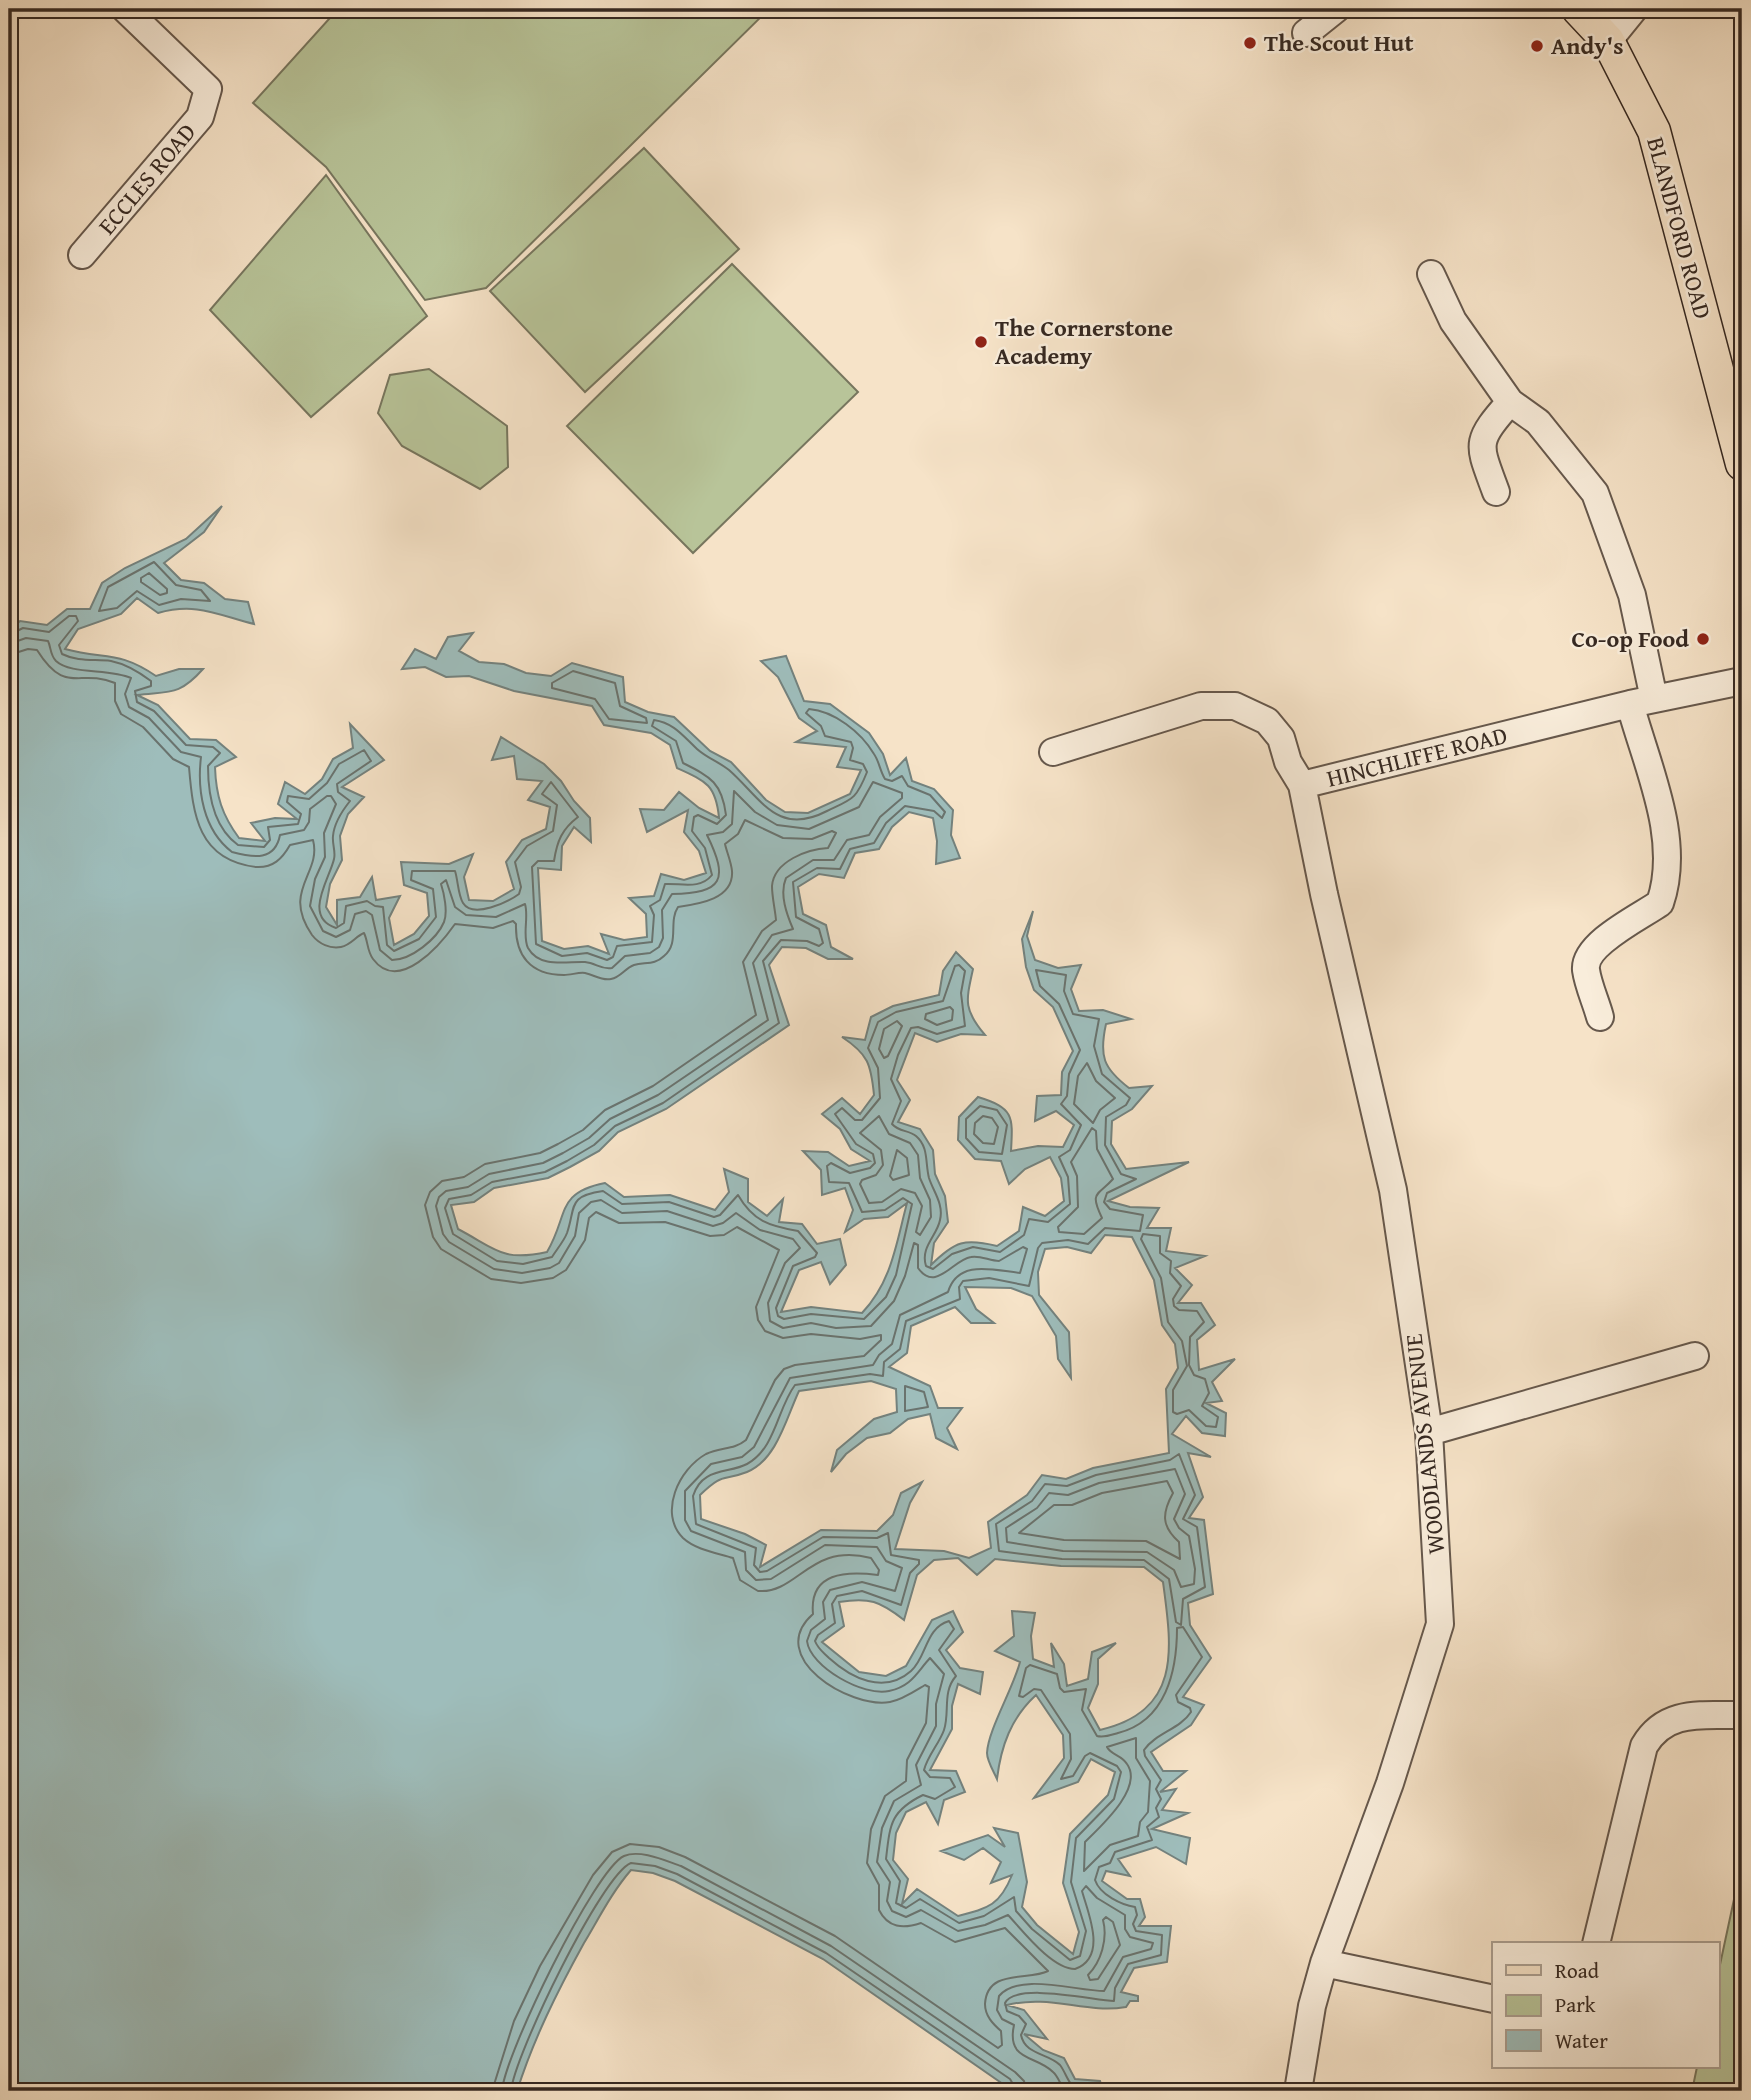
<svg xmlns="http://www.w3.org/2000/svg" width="1751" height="2100" font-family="'Gentium Book Plus',serif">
  <rect width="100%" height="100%" fill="#f6e3c8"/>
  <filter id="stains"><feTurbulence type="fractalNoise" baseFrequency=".00286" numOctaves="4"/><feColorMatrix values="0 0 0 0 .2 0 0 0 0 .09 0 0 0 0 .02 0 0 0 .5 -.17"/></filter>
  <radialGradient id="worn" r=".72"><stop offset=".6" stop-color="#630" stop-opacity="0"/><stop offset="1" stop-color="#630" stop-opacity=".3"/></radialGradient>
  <path fill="#b8c499" stroke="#77765e" stroke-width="2" d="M338,9H769L486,288L425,300L326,167L253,103Z
    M644,148L739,249L585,392L490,291Z
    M326,175L427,316L311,417L210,310Z
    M732,264L858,392L693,553L567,426Z
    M429,369L507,426L508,467L480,489L402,446L378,413L390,375Z
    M1742,1862V2091H1692L1697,2067H1718V1974Z"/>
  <path fill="#9ebdbb" stroke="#74827e" stroke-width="2" fill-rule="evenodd" d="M222,506L204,532L164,563L181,580L204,583L225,599L248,602L254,624C218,615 196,602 158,613L137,598L121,614L78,629L65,649C105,660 118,650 156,676L179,669H203C179,696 170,691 137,695L158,705L190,739L216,740L236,757L215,767C216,796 222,815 239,838L265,841L251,823L275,818L297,819L278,804L285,782L305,794L322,779L333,759L353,748L350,724L384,760L342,787L364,797L348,814L340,836L342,860L330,884L326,907L337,925V900L360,897L372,877L376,900L400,896L389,918L394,945L414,934L429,916L427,893L404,885L401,862L449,864L473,854L464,877L469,900L493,901L514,889L506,862L522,840L546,829L550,807L528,800L542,781L517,779L514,756L492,760L501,737L544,764L561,781L574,801L590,818L591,842L574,827L562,846L561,870L538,868L542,941L564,949L588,946L609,954L601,934L624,940L647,937L646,914L629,898L654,896L661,874L684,880L706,873L699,851L684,832L688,810L647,832L640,809L664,810L679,792L699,808L719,818C716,785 706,781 677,768L670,745L651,733L604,725L592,706L514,691L469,676L446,677L425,667L402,669L415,649L436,659L448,637L473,633L459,651L479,662L504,664L526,673L551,676L572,663L623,677L625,702L648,712L674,717L710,751L731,762L766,800L785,812L808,813L850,794L861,770L837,767L846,747L796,742L817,731L799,718L778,677L761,661L786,656L804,701L830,704L869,733L883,754L890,775L906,758L912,781L934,789L953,810L951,835L960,858L936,864L937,841L933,818L909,812L892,827L879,849L855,853L844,878L819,874L798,887L803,914L826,925L831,947L853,959H828L806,948L782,947L769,965L789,1025L666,1109L618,1132L599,1151L570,1167L548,1178L494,1188L474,1202L451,1205L458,1229C496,1249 502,1262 547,1252C569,1215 555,1193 605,1183L624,1197L670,1195L715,1210L729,1192L724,1169L748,1179V1202L767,1216L783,1199L779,1222L802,1224L817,1244L840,1239L846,1265L830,1284L821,1262L799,1270L781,1312L811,1307L862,1313C892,1281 896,1244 907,1203L888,1217L864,1219L845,1232L853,1210L845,1188L822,1195L821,1170L803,1151L828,1152L849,1166L870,1161L851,1149L840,1129L822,1114L842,1098L860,1114L874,1095C871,1064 868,1054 842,1037L865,1040L871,1017L893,1006L939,995L943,971L956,952L973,969C966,1001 963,1009 985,1035L961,1034L937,1042L915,1033L897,1080L910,1100L898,1122L920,1129L933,1150L935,1174L945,1196L948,1222L934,1243L931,1265C955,1241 965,1238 997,1246L1019,1231L1023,1207L1045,1216L1064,1201L1061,1178L1050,1157L1025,1169L1009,1184L1001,1161L975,1159L958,1140L959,1117L978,1097C1014,1108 1013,1116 1011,1151L1038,1146L1063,1147L1074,1125L1056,1111L1035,1121L1037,1096L1061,1095L1062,1072L1073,1051L1053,1007L1034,990L1026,967L1022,939L1033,911L1027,936L1035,960L1058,968L1081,965L1071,989L1079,1011L1103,1010L1131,1019L1106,1024C1099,1056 1103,1068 1129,1088L1152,1086L1132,1109L1112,1121L1111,1144L1126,1169L1189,1162L1108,1201L1130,1207L1159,1208L1147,1228H1171L1166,1251L1205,1256L1175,1268L1192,1285L1178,1303H1201L1215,1325L1197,1340L1199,1370L1235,1359L1212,1382L1222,1401L1206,1403L1226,1413L1225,1436L1202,1433L1186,1416L1172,1434L1211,1457L1188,1453L1203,1497L1189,1518L1204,1520L1213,1594L1188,1603L1190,1625L1211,1658L1183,1697L1204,1705L1191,1725L1151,1752L1163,1771H1186L1160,1792L1176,1789L1162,1810L1188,1813L1152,1829L1190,1838L1186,1864L1156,1847L1118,1859L1130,1876L1106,1871L1102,1881L1127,1899H1140L1145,1917L1139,1926H1171L1167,1962L1134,1968L1121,1992L1138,1996V2001H1130L1126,2007C1085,2014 1051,1994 1007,2005L1024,2010L1047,2039L1024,2034L1043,2050L1064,2058L1075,2079L1100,2081L1103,2091H1013L823,1959L675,1881L653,1873L631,1870C612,1892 599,1918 584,1943C557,1992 534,2038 517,2091H9V631L20,621L47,625L67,609H90L102,583L125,568L186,539ZM1105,1235L1132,1237L1154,1280L1162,1325L1175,1344L1178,1368L1166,1389L1169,1453L1093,1468L1066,1479L1042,1475L1027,1495L988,1522L991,1548L969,1558L944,1551L895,1549L910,1503L922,1482L901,1493L893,1515L877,1531L821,1530L760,1567L766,1545L745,1534L701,1519L700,1495C724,1472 721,1482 747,1472C777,1460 787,1416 799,1391L871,1381L896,1389L897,1412L874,1419L837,1450L831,1472L846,1454L867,1438L890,1433L908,1419L930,1414L936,1438L957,1449L947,1428L962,1408H938L930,1386L889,1367L907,1353L911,1326L955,1307L971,1323H994L976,1309L965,1287L1011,1288L1032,1296L1056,1336L1058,1359L1071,1378L1069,1332L1039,1295L1038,1272L1045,1249L1067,1247L1091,1253ZM958,1558L977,1575L995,1559L1061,1566L1144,1567L1163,1582C1172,1649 1182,1711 1100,1730L1088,1708L1098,1684V1659L1116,1643L1092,1652L1088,1679L1067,1686L1064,1664L1051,1643L1054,1667L1033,1659L1031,1636L1035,1613L1012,1611L1014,1636L995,1651L1020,1662C1013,1689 988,1730 987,1753C987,1761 994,1772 997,1779C1001,1746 1011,1718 1036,1695L1063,1735L1064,1758L1034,1798L1078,1782L1091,1759L1115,1772L1108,1795L1070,1834L1063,1883L1079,1932L1073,1954L1037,1925L1022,1907L1027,1882L1018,1833L994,1828L1005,1847L988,1835L941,1851L964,1860L983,1848L1001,1862L991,1883L1012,1875C1000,1905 989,1908 958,1916L917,1889L902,1904L908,1879L893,1860L896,1833L906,1812L926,1802L938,1824L944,1800L965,1792L956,1771L930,1770L952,1729V1706L958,1684L980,1694L983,1672L960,1668L946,1650L963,1632L953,1611L932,1620L906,1666L886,1676L859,1672L822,1642L844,1626L839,1602C869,1597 880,1601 904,1620L917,1575L934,1560Z"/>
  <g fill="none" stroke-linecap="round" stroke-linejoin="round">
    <path stroke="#6a736e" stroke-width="2" d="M154,562L176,585L201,590L210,601L181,599L159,605L137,591L117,608L99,611L108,587Z
      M149,573L167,589V593L160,595L141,582V578Z
      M9,635L23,628L49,632L69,616H76L78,621L59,645L62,654C78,662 94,659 111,661C126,664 139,672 151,681V686L135,691L137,702L154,711L186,745L213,747L220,753L208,766C208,794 213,827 238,845L264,847L270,840L268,827L298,824L301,814L287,802L288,796L309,799L327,783L339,764L364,750L371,761L337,784L338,792L350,801C342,811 334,824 333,836C332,844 336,852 334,859C330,878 302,917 336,928L344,923L346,906L367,901L375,906L383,907L387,945L394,951L419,939L436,917L433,889L411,880L412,871H455C458,880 458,895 463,903C473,919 508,902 519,894L521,887L515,862L527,846L553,831L557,805L542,794L551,782L578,817C562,829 557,841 554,861H538L532,867L536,944L562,956L587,953L607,960L613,957L617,946L652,942L654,915L650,906L660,900L665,884C681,883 700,890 712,875L705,848L692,831L694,817L698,815L717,824L726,815C722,783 711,777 683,763L676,741L652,726L654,720C674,723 683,736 697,749C707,758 719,762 729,770C761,798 777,837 827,811C852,799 856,800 867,772L863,764L850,760L853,748L851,742L825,736L821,726L806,713L809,709C834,711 861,732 874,754C879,761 880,771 885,779L892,781L902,776L908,786L930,795L945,812L942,818L934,811L905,806L886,823L874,843L850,849L840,869L817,868L793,882L796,917L819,929L823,943L819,946L807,941L781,940L763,961L779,1023L663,1103L615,1126L594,1145L567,1161L545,1172L492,1182L471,1195L449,1199L445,1208L453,1234L497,1261L523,1264L552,1257C557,1249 564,1241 567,1233C576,1207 567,1196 603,1191L622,1204L669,1202L714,1217L720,1215L738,1195C753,1221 769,1226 798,1231L817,1253L815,1257L793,1266L776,1308L778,1316L784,1319L811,1314L864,1319L886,1297L896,1275L912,1204L903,1198L885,1210L862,1212L849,1183L829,1182L827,1166L831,1163L850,1173L870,1168L875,1163L873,1154L856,1144L835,1114L842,1108L855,1120H862L880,1098L878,1068L868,1048L878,1022L896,1012L943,1001L955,966L959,965L965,971L961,993L965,1026L937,1034L918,1027L911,1028L898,1055L891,1079L901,1101L892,1124C899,1132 909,1130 916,1136C929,1147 925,1163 929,1178C933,1191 944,1204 940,1220C937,1236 920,1247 926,1266L933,1269L952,1254L973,1247L1000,1252L1024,1235L1029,1219L1048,1222L1070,1204L1068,1177L1059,1157L1070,1150L1081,1125L1061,1104L1067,1096L1069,1074L1080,1050L1059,1004L1040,986L1036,970L1066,975L1064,991L1073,1014L1099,1019L1094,1046L1102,1074L1130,1098L1126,1105L1106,1117L1105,1145L1121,1174L1136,1179L1107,1193L1104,1202L1110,1209L1143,1215L1140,1231L1105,1228L1088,1244L1068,1240L1042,1243L1038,1248L1029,1286L989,1278L963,1281L959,1287L960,1299L906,1321L900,1349L884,1362L883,1376L870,1374L795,1385C777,1409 776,1448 747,1464C728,1474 702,1467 693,1496L696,1524L756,1548L754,1565L760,1572L767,1571L823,1537L877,1538L888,1533L891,1555L919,1560V1564L910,1573L901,1605L862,1591L837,1596L832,1604L835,1623L818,1635L815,1641C818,1649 823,1652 829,1658C851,1678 884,1695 911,1671C927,1657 925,1628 949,1621L954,1629L939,1650L956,1676C942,1692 950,1712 944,1730C939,1744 928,1755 924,1770L930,1777L950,1778L955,1787L935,1799L923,1795C890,1811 890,1825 886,1859L900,1881L896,1903L906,1908L920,1899L959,1923L984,1916L1014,1897L1016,1911L1032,1929L1070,1960L1080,1956L1086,1931L1071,1882L1076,1838L1114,1799L1121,1772L1117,1766L1090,1753L1085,1756L1073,1776L1061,1779L1071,1759L1070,1734L1041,1690L1034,1689L1023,1697L1019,1696L1026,1668L1030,1665L1057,1674L1060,1688L1064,1692L1086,1689L1082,1710L1097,1736C1104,1738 1111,1735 1118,1733C1166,1721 1177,1671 1177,1628L1183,1627L1202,1657L1176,1695L1178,1702L1190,1708L1191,1712C1180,1729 1156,1733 1144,1750L1145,1756L1161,1780L1156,1789L1161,1799L1156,1808L1159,1817L1147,1827L1152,1840L1115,1852L1110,1863L1099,1867L1095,1880C1100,1895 1122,1905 1135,1907L1137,1915L1133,1924L1136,1931L1162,1935L1161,1955L1128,1964L1115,1988L1114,2001C1092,2000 1016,1982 1005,2003L1007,2011L1019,2016L1026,2024L1021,2035C1025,2055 1048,2053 1060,2065C1064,2070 1067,2079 1071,2084L1093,2087L1096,2091
      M9,644L26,638L48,641C51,647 50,655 56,661C71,675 110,668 131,678L125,694L129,707L149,718L181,752L201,757C197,790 203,830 232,852C254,858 275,861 280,835L304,830L309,822L310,809L327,796H331L336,804L324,833L325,857L315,879L310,906L323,931L336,937L350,930L355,914L366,911L372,915L380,950L392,960C411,960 437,939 444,922C448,912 444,893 441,884L446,880L455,907L466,915L496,917L525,904C529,917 522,936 528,948C540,969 568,961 585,962C596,963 601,970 612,968L625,956L650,953L659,947L663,938L662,910L672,894C723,893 729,880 707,835L723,832L732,824L734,791L755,812L777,825L809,829L859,807L873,782L902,793V798L880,817L869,835L847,840L834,860H813L786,878C779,894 787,915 793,929L772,935L753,963L768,1020L658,1095L610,1119L589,1138L563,1153L543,1163L489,1174L468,1187L446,1191L439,1197L436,1206L443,1234L449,1242L494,1269L522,1273L550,1268L559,1263L575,1236L579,1213L591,1202L601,1200L622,1213L667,1211L713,1226L723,1223L736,1213L760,1230L793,1239L800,1248L785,1263L768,1303L770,1321L783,1328L811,1323L836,1328L871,1326L894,1301L905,1276L914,1243L918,1245V1268C936,1293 952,1260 971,1257C980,1255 990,1261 999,1261L1023,1247L1027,1249L1020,1273C993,1270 958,1259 948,1292L900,1315L892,1344L879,1355L873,1365L790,1378L754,1447L742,1457L711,1464L685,1491V1520L691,1531L745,1552L746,1570L756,1580L771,1579L825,1545L877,1547L886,1561L902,1568L895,1591L862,1582L830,1590L823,1602L825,1619L811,1630L807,1641C810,1667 864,1697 889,1691C912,1686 917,1672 930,1658L944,1674L936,1704V1726L916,1765L921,1785L894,1801L882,1828L877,1862L890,1882L887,1901L892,1911L906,1917L921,1910L958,1931L985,1925L1008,1915C1023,1931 1052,1969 1075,1969C1108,1957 1088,1913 1082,1891L1086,1886L1097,1898L1125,1915V1929L1130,1937L1153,1943L1151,1949L1123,1957L1104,1991C1076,1991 1019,1972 999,1996L997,2010L1002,2019L1014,2025C1006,2062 1037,2055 1053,2072C1059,2077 1060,2086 1066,2091
      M9,655L28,649L37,650C66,696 78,668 115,683V701L121,714L143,727L173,759L189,767C193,815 198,860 256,867C273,868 282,859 290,845L313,840C322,874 281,890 312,935C319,944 330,949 341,947C351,945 356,936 364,933C368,941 367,951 373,959C399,994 441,944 455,924L493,928L513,921L516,924C515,955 530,975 564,975C571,975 579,972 585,973C595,975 601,981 611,979C621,977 625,968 634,965C645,962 655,965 664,956C680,943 668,922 678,907C699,904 734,899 732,871C731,861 727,853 725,844L738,834L745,820L783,838L812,839L832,831L836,833L828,848C808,849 774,861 772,886C772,897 775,909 776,920L762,931L743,962L756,1015L653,1086L605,1110L583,1130L558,1144L540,1153L485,1164L464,1177L442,1181L430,1192L425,1205L433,1237L441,1249L491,1279L521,1283L553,1278L566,1270L585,1240L589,1218L596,1212L619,1223L665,1222L710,1236L724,1235L737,1227L779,1250L756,1307L758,1320L765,1331L783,1338L811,1334L860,1339L881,1335V1340L864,1356L795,1365L784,1369L775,1380L746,1440C734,1450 720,1447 706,1454C679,1469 658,1513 683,1538C696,1550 717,1553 733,1558L740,1580L758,1591C798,1594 810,1542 871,1558L879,1570L878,1575C846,1571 809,1572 813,1614C764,1657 850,1709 890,1702C902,1700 915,1691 925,1685L929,1687L926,1723L907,1760L906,1781L885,1796L871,1829L867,1863L879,1885V1910C888,1928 903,1929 921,1923L955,1942L1005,1928L1048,1971C1029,1981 987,1968 985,2004C985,2016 993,2024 1001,2031L1002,2045L998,2048L835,1936L685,1857L659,1847L630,1844L612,1852L593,1875L540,1966L514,2021L492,2091
      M573,671L615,683L620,706L646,718L647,723L609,719L595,699L552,688V683Z
      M950,1007L953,1010L952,1020L937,1025L925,1019L926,1014Z
      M897,1021L902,1026L888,1056L884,1058L879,1049L884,1029Z
      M1087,1063L1096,1081L1115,1098L1100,1110L1093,1123L1074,1104L1078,1076Z
      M980,1106L997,1110L1007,1125L1002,1154L979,1152L966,1138V1119Z
      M879,1116L889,1134L910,1143L918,1155L920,1178L930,1200L931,1217L920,1235L916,1232L922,1206L915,1193L901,1189L882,1202L869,1203L860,1184L862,1180L876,1175L883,1165L881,1150L860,1133Z
      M983,1116L992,1118L998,1127L994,1144L983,1143L974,1134L975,1123Z
      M1092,1128L1096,1131L1097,1149L1113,1179C1098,1196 1089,1191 1102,1218L1084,1234L1059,1232L1058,1227L1078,1207L1077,1176L1071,1162Z
      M897,1150L907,1158L909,1175L893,1180L890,1176Z
      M1143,1234L1160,1236V1253L1171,1261L1170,1273L1181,1286L1173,1299L1174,1306L1179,1310L1197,1311L1204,1322L1190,1337L1189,1365L1194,1375L1205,1379L1209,1393L1202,1406L1218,1417L1216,1427L1206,1426L1189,1410L1177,1414L1173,1412V1390L1187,1366L1182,1341L1168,1322L1161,1278L1141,1239Z
      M905,1386L924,1392L928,1407L905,1411Z
      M1179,1454L1195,1495L1183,1519L1197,1527L1205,1587L1183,1599L1181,1625L1176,1622L1169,1579L1144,1560L1062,1559L999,1551L996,1524L1032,1501L1045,1484L1067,1486L1096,1475L1170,1460Z
      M1175,1469L1185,1494L1174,1519L1179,1528L1189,1536L1195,1569L1194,1584L1181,1587L1174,1570L1147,1552L1063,1551L1007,1542L1006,1528L1037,1508L1049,1493L1068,1495L1099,1483Z
      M1167,1481L1173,1493C1162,1513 1161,1526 1179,1542L1180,1559L1146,1541L1064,1540L1019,1533L1054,1505H1072L1102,1493Z
      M1136,1738V1758L1150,1781L1148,1812L1140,1822L1138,1836L1110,1845L1084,1871L1085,1842C1100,1827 1144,1788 1127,1764C1122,1755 1111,1755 1107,1747Z
      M1106,1917L1113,1922L1120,1945L1098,1979L1090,1980L1088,1975C1101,1962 1108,1939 1103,1920Z
      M502,2091C504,2056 595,1869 624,1856C640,1849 666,1861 681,1866L831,1946L1015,2072L1024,2081L1026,2091
      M511,2091C514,2056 602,1874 631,1863L655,1866L677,1874L826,1953L1010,2079L1017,2091"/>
    <defs>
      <path id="minor" d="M1306,33L1336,9
        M1608,41L1634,9
        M82,255L200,117L208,89L125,9
        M1431,274L1453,321L1510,402L1538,422L1595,493L1632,595L1654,699
        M1496,492C1478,443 1474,443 1510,402
        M1053,752L1201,706H1235L1267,721L1281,738L1288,762L1302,785L1324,894L1393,1190L1429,1432L1440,1624L1390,1783L1324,1963L1312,2006L1298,2091
        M1302,785L1630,704L1742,681
        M1600,1017C1596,1002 1588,985 1586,970C1583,944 1640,917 1660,903C1682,839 1647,767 1630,704
        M1429,1432L1695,1356
        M1596,1944L1644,1746C1666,1708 1704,1716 1742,1715
        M1324,1963L1494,1999"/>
      <path id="major" d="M1578,9L1608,41L1654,131L1742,464"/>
    </defs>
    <use href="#minor" stroke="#66584c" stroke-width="30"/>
    <use href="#major" stroke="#362922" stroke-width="35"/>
    <use href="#minor" stroke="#f9eddb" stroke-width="26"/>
    <use href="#major" stroke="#f6e3c8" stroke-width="32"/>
  </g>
  <g fill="#8f2418" stroke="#f9eddb" stroke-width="2.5">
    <circle cx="1250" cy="43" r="7"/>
    <circle cx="1537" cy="46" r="7"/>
    <circle cx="981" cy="342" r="7"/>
    <circle cx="1703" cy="639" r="7"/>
  </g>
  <g text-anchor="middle" stroke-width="5" stroke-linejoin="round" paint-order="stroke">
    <g font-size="24" font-weight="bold" fill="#362922" stroke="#f9eddb" text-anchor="start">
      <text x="1264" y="51">The Scout Hut</text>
      <text x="1551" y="54">Andy's</text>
      <text x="995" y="336">The Cornerstone<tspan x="995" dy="28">Academy</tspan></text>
      <text x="1689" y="647" text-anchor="end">Co-op Food</text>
    </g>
    <g font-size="24" fill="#362922" stroke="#f9eddb">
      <text transform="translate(147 179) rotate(-50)" y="8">ECCLES ROAD</text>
      <text transform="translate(1679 228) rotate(75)" y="8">BLANDFORD ROAD</text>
      <text transform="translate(1417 757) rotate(-14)" y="8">HINCHLIFFE ROAD</text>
      <text transform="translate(1425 1444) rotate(-96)" y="8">WOODLANDS AVENUE</text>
    </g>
  </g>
  <rect width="1751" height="2100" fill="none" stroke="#f6e3c8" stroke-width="35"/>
  <rect x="10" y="10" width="1730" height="2079" fill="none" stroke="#362922" stroke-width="3.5"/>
  <rect x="18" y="18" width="1716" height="2065" fill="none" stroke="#362922" stroke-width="2"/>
  <rect x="1492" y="1942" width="228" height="126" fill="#f9eddb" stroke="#ab9f91" stroke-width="2"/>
  <rect x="1506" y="1965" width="35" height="10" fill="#f6e3c8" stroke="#ab9f91" stroke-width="2"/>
  <text x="1555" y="1978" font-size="21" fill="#362922">Road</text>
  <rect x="1506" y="1995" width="35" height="21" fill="#b8c499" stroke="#ab9f91" stroke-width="2"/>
  <text x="1555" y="2012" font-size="21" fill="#362922">Park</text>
  <rect x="1506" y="2030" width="35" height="21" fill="#9ebdbb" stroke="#ab9f91" stroke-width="2"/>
  <text x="1555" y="2048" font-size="21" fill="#362922">Water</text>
  <rect width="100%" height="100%" filter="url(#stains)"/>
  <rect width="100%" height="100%" fill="url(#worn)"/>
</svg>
